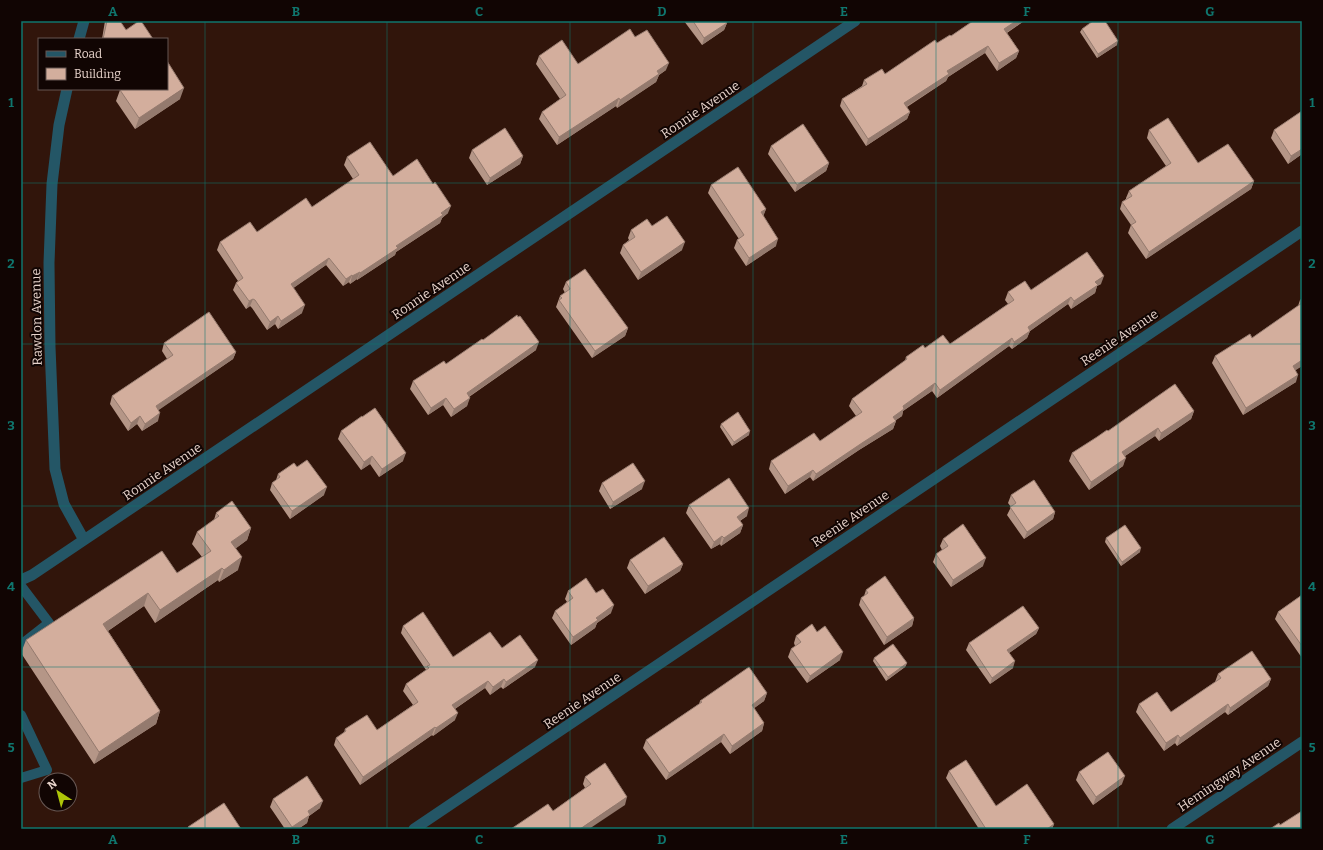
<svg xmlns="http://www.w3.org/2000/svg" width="1323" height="850" font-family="Bitter,serif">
  <rect width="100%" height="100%" fill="#31150b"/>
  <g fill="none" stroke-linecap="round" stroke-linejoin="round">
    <path stroke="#245666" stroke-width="10" d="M21,586L49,623L21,645
      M21,715L47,770L21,778"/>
    <path stroke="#245666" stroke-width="11" d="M79,39L84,21
      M67,89L59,125L52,184L49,263L50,347L55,469L64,504L84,540
      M21,580L32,575L84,540L855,21
      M414,829L1302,231
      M1172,829L1302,742"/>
  </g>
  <path fill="#b59687" d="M105,21H120L126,30L153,39H102Z
    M684,21H726L727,23L724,30L702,45Z
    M973,21H1024L1007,33L1019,51L1016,58L997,71L985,53L948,77L946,81L907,107L910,112L907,119L866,146L840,106L842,99L862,86L864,80L885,74L937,43L951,36Z
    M1082,29L1117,45L1097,58L1080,32Z
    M635,37L666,70L659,75L656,82L617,108L616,106L557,145L539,119L542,112L560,99L536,64L539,56L578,64Z
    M120,90L180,99L135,129L116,101Z
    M1302,111V154L1288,164L1271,138L1274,130Z
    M1149,130L1198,163L1254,181L1251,189L1146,259L1128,233L1131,225L1120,209L1122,202L1126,199V198L1129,191L1166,166L1147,138Z
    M771,146L829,163L826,171L795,192L768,154Z
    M472,150L523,156L520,164L487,185L469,158Z
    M347,157L393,176L448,213L442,218L440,223L396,252L395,255L357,280V279L350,284L349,282L343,286L326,265L293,288L302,313L278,329L275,324L267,330L252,308L250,306L246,309L233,290L236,283L238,281L217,250L220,242L257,232L312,207L353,179L344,165Z
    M711,185L766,209L763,216L776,246L746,266L734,248L737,240L739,239L708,193Z
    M652,226L682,250L638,280L620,253L623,245L629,240L628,238L631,230Z
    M566,282L628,328L625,336L592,358L556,307L560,296L565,293L563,289Z
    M1101,284L1097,286L1095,293L1071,309L1068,304L1030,331L1027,338L1012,349L1009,346L937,398L932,391L903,411L902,416L896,420V421L893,429L859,450L813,481L810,477L785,494L769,469L771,461L820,441L856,416L849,406L852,399L905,361L906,357L925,348L950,344L1008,304L1005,300L1008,292Z
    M1302,298V366L1295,370L1296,382L1243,415L1212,363L1215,356L1252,338L1298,306L1300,300Z
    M483,340L536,350L469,397L467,406L451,417L443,405L428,415L410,389L413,381L446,364Z
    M164,343L236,352L233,359L158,410V421L142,431L137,424L128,431L110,404L112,396L167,359L162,351Z
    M1194,411L1191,419L1159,441L1155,436L1125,456L1123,466L1089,490L1069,461L1072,453L1108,431Z
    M721,424L749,435L732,446L720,427Z
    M341,431L403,461L379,477L370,464L361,470L338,439Z
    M297,467L324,495L290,519L270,490L272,483L276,480L278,474Z
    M602,483L642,489L610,509L599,491Z
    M1011,495L1055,512L1053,519L1024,539L1007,515L1011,507L1008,503Z
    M689,505L747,516L740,521L743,525L740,533L721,546L720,544L711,549L686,513Z
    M216,513L251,528L247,540L236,548L238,570L219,582L218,580L155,623L144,606L108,631L160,711L156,724L94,764L21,653L26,640L177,573L202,557L192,544L197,532L214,520Z
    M1106,538L1140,552L1121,566L1105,542Z
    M943,539L983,566L951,587L933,562L936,554L942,550L940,546Z
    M630,560L683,564L680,571L645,594L627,568Z
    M866,590L914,618L912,626L884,645L859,605L861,598L864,596Z
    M568,591L611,613L597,623L595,628L571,645L552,618L555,611L567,602L565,599Z
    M1302,595V658L1275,619L1278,612Z
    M403,626L453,657L502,648L535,667L503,689L501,687L490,695L485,688L455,709V720L433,736L432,735L360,785L334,745L336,738L344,733L345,729L377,730L413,705L403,691L406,684L426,670L401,633Z
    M1039,628L1036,634L1009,653L1013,668L990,684L966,650L969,643Z
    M817,632L840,660L807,683L788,657L791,649L795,646L794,643L796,636Z
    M874,658L907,663L905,667L886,681L873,661Z
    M1218,674L1271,679L1268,686L1228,715L1225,712L1177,746L1175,743L1164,751L1136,712L1139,704L1171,712L1215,682Z
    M767,693L764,701L754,708L764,723L762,731L730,754L721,742L666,780L643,748L646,740L699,704L700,701Z
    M949,771L996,806L1054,824L1052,829H979L946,778Z
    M1079,772L1122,784L1093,805L1076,780Z
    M585,777L625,805L553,811L585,788L583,784Z
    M273,799L320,808L309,816L307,823L298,829H285L270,807Z"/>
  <path fill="#947a6e" d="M1016,21H1024L1001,36L1004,29Z
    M727,23L724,30L702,45L704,38Z
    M1118,41L1117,45L1097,58L1098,54Z
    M988,46L985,53L948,77L946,81L901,110L904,103L947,71Z
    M1019,51L1016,58L997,71L999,63Z
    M669,63L666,70L659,75L656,82L617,108L620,100L657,71Z
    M184,88L180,99L135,129L139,118Z
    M619,98L616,106L557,145L559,137Z
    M910,112L907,119L866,146L868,139Z
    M1302,149V154L1288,164L1291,156Z
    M523,156L520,164L487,185L490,178Z
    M829,163L826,171L795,192L797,185Z
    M1254,181L1251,189L1146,259L1149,252Z
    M451,206L448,213L442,218L440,223L396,252L395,255L357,280L360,273Z
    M766,209L763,217L761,212Z
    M778,239L776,246L746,266L749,258Z
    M685,242L682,250L638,280L641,272Z
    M329,258L326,265L288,292L291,284Z
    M360,272L357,279L350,284L352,276Z
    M352,275L349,282L343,286L346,279Z
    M1104,276L1101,284L1097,286L1095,293L1071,309L1074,301L1095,282Z
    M1071,297L1068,304L1030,331L1027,338L1012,349L1014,342L1028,327Z
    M253,299L250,306L246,309L249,301Z
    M305,305L302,313L278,329L281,321Z
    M278,316L275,324L267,330L270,322Z
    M628,328L625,336L592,358L595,351Z
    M1012,338L1009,346L937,398L940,390Z
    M539,342L536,350L464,400L467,393Z
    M236,352L233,359L153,414L156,406Z
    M1302,360V366L1290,374L1293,366Z
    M1298,375L1296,382L1243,415L1246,408Z
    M935,383L932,391L903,411L902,416L890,424L893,417L903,406Z
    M446,398L443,405L428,415L431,408Z
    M470,398L467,406L451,417L454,409Z
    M1194,411L1191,419L1159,441L1161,433Z
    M160,413L158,421L142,431L145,424Z
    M140,416L137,424L128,431L131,423Z
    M896,421L893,429L859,450L813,481L816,474L862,443Z
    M1158,428L1155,436L1119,460L1122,452Z
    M750,431L749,435L732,446L734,442Z
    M406,453L403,461L379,477L382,469Z
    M372,456L370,464L361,470L364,462Z
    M1126,458L1123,466L1089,490L1091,482Z
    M813,470L810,477L785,494L788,486Z
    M645,481L642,489L610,509L613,502Z
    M327,487L324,495L290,519L292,511Z
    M749,508L747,516L734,524L737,517Z
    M1055,512L1053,519L1024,539L1027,532Z
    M743,525L740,533L721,546L724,538Z
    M251,528L247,540L227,555L231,542Z
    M722,536L720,544L711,549L714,542Z
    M1141,548L1140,552L1121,566L1122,562Z
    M242,557L238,570L219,582L224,570Z
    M986,558L983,566L951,587L953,580Z
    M683,564L680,571L645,594L648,586Z
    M222,568L218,580L155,623L160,610Z
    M148,593L144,606L99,637L103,624Z
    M614,605L611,613L597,623L595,628L571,645L573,637L596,618Z
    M914,618L912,626L884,645L887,637Z
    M1039,628L1036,634L1005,656L1007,650Z
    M843,652L840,660L807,683L810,676Z
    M538,660L535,667L503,689L506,682Z
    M1015,661L1013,668L990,684L992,678Z
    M907,663L905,667L886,681L888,677Z
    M504,679L501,687L490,695L493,687Z
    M1271,679L1268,686L1228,715L1230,708Z
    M488,681L485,688L450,712L452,705Z
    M767,693L764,701L749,712L752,705Z
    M1228,704L1225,712L1177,746L1180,738Z
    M160,711L156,724L94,764L99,752Z
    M458,713L455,720L433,736L436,728Z
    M764,723L762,731L730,754L732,746Z
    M435,727L432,735L360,785L363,777Z
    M724,734L721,742L666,780L669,773Z
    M1178,735L1175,743L1164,751L1166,743Z
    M1125,776L1122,784L1093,805L1096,797Z
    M627,797L625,805L589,829H580Z
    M323,801L320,808L309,816L307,823L298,829H291L292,827L308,811Z
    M1054,824L1052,829H1047Z"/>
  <path fill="#d3ae9d" stroke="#947a6e" d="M107,21H120L126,30L139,21H141L153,39H103Z
    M693,21H726L727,23L704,38Z
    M973,21H1016L1004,29L1019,51L999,63L988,46L947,71L949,74L904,103L910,112L868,139L842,99L867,84L864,80L882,69L885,74L935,40L937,43L950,35L951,36Z
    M1093,21H1105L1118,41L1098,54L1082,29Z
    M630,29L635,37L647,30L669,63L657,71L659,74L620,100L619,98L559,137L542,112L566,95L539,56L562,40L578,64Z
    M167,61L184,88L139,118L120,90L122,89H167Z
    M1302,111V149L1291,156L1274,130Z
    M1168,118L1198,163L1228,144L1254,181L1149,252L1131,225L1136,222L1122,202L1132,196L1129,191L1171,163L1149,130Z
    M803,124L829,163L797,185L771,146Z
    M505,128L523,156L490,178L472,150Z
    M370,142L393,176L417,159L433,184L435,182L451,206L441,213L443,215L396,246L398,248L360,273V272L352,276V275L346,279L329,258L291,284L305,305L281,321L278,316L270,322L255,300L253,299L249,301L236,283L243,278L220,242L250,222L257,232L306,198L312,207L359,175L347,157Z
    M738,167L766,209L761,212L778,239L749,258L737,240L744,235L711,185Z
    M667,216L685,242L641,272L623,245L635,237L631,230L647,219L652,226Z
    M1087,252L1104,276L1095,282L1098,285L1074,301L1071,297L1028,327L1030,331L1014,342L1012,338L940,390L935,383L903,406L904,409L893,417L896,421L862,443L816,474L813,470L788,486L771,461L814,433L820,441L862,412L852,399L907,359L906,357L923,345L925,348L943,335L950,344L1014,300L1008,292L1025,281L1031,290Z
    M585,269L628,328L595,351L559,300L562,298L560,296L570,289L566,282Z
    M1302,303V360L1293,366L1298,375L1246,408L1215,356L1250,334L1252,338Z
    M209,312L236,352L156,406L160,413L145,424L140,416L131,423L112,396L173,355L164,343Z
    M517,315L518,317L520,316L539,342L467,393L470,398L454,409L446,398L431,408L413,381L444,361L446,364L482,339L483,340Z
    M1175,384L1194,411L1161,433L1158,428L1122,452L1126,458L1091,482L1072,453L1097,437L1107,430L1108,431Z
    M375,408L406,453L382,469L372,456L364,462L341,431L362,416V417Z
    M738,412L750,431L734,442L721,424Z
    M307,460L327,487L292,511L272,483L280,477L278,474L294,463L297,467Z
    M633,463L645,481L613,502L602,483Z
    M729,478L749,508L737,517L743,525L724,538L722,536L714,542L689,505Z
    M1034,480L1055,512L1027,532L1010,507L1016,503L1011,495Z
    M232,501L251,528L231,542L242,557L224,570L222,568L160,610L148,593L103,624L160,711L99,752L26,640L162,551L177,573L211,551L197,532L219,516L216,513Z
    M963,524L986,558L953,580L936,554L948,546L943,539Z
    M1125,525L1141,548L1122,562L1106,538Z
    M664,537L683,564L648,586L630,560Z
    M885,576L914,618L887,637L861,598L868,593L866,590Z
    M586,578L596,593L603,589L614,605L596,618L598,620L573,637L555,611L573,598L568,591Z
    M1302,595V646L1278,612Z
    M1023,606L1039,628L1007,650L1015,661L992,678L969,643Z
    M423,612L453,657L490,632L502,648L520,635L538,660L506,682L504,679L493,687L488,681L452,705L458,713L436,728L435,727L363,777L336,738L346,731L345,729L367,715L377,730L418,702L406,684L429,668L427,666L430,665L403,626Z
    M812,624L817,632L825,626L843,652L810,676L791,649L801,642L796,636Z
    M893,644L907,663L888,677L874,658Z
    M1252,651L1271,679L1230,708L1228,704L1180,738L1178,735L1166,743L1139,704L1157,692L1171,712L1221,678L1218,674Z
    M749,667L767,693L752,705L764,723L732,746L724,734L669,773L646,740L702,702L700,701Z
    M1108,752L1125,776L1096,797L1079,772Z
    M966,760L996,806L1027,784L1054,824L1047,829H986L949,771Z
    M605,763L627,797L580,829H511L548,804L553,811L591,784L585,777Z
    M307,776L323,801L308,811L310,815L292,827L273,799Z
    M224,803L241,829H189L188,827Z
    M1302,811V829H1270L1279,823L1280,825Z"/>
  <path fill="none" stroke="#0f766e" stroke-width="1" stroke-opacity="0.55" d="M205,21V829M387,21V829M570,21V829M753,21V829M936,21V829M1118,21V829M21,183H1302M21,344H1302M21,506H1302M21,667H1302"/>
  <g text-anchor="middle" stroke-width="4" stroke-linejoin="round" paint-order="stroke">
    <g font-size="13" fill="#e7d3cb" stroke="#110503">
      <text transform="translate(700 109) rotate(-34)" y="5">Ronnie Avenue</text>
      <text transform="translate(431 290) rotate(-34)" y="5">Ronnie Avenue</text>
      <text transform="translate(36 317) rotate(-91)" y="5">Rawdon Avenue</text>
      <text transform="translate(1119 337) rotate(-34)" y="5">Reenie Avenue</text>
      <text transform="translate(162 471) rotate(-34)" y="5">Ronnie Avenue</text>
      <text transform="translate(850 518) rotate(-34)" y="5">Reenie Avenue</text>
      <text transform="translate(582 700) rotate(-34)" y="5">Reenie Avenue</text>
      <text transform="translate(1229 774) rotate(-34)" y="5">Hemingway Avenue</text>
    </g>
  </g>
  <rect width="1323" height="850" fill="none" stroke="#110503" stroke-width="44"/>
  <rect x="38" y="38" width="130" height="52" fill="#110503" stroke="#675753"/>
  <rect x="46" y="51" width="20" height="6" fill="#245666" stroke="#675753"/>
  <text x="74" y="58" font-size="12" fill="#e7d3cb">Road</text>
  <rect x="46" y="68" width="20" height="12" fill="#d3ae9d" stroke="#675753"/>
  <text x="74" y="78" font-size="12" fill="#e7d3cb">Building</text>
  <g transform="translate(58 792) rotate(324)"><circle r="19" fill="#110503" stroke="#675753"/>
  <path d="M0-3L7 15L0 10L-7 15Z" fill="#aec508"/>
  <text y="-6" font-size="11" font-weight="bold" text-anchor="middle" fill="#e7d3cb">N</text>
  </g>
  <rect x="22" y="22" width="1279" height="806" fill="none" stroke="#0f766e" stroke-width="1.5"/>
  <g font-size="13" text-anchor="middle" font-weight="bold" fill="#0f766e">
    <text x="113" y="16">A</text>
    <text x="296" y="16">B</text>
    <text x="479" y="16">C</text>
    <text x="662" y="16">D</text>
    <text x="844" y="16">E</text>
    <text x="1027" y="16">F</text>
    <text x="1210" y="16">G</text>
    <text x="11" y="107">1</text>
    <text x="1312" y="107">1</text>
    <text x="11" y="268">2</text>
    <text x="1312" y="268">2</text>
    <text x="11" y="430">3</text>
    <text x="1312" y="430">3</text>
    <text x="11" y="591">4</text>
    <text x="1312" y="591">4</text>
    <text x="11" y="752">5</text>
    <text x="1312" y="752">5</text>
    <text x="113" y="844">A</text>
    <text x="296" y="844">B</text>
    <text x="479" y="844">C</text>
    <text x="662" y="844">D</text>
    <text x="844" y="844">E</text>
    <text x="1027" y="844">F</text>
    <text x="1210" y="844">G</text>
  </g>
</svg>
